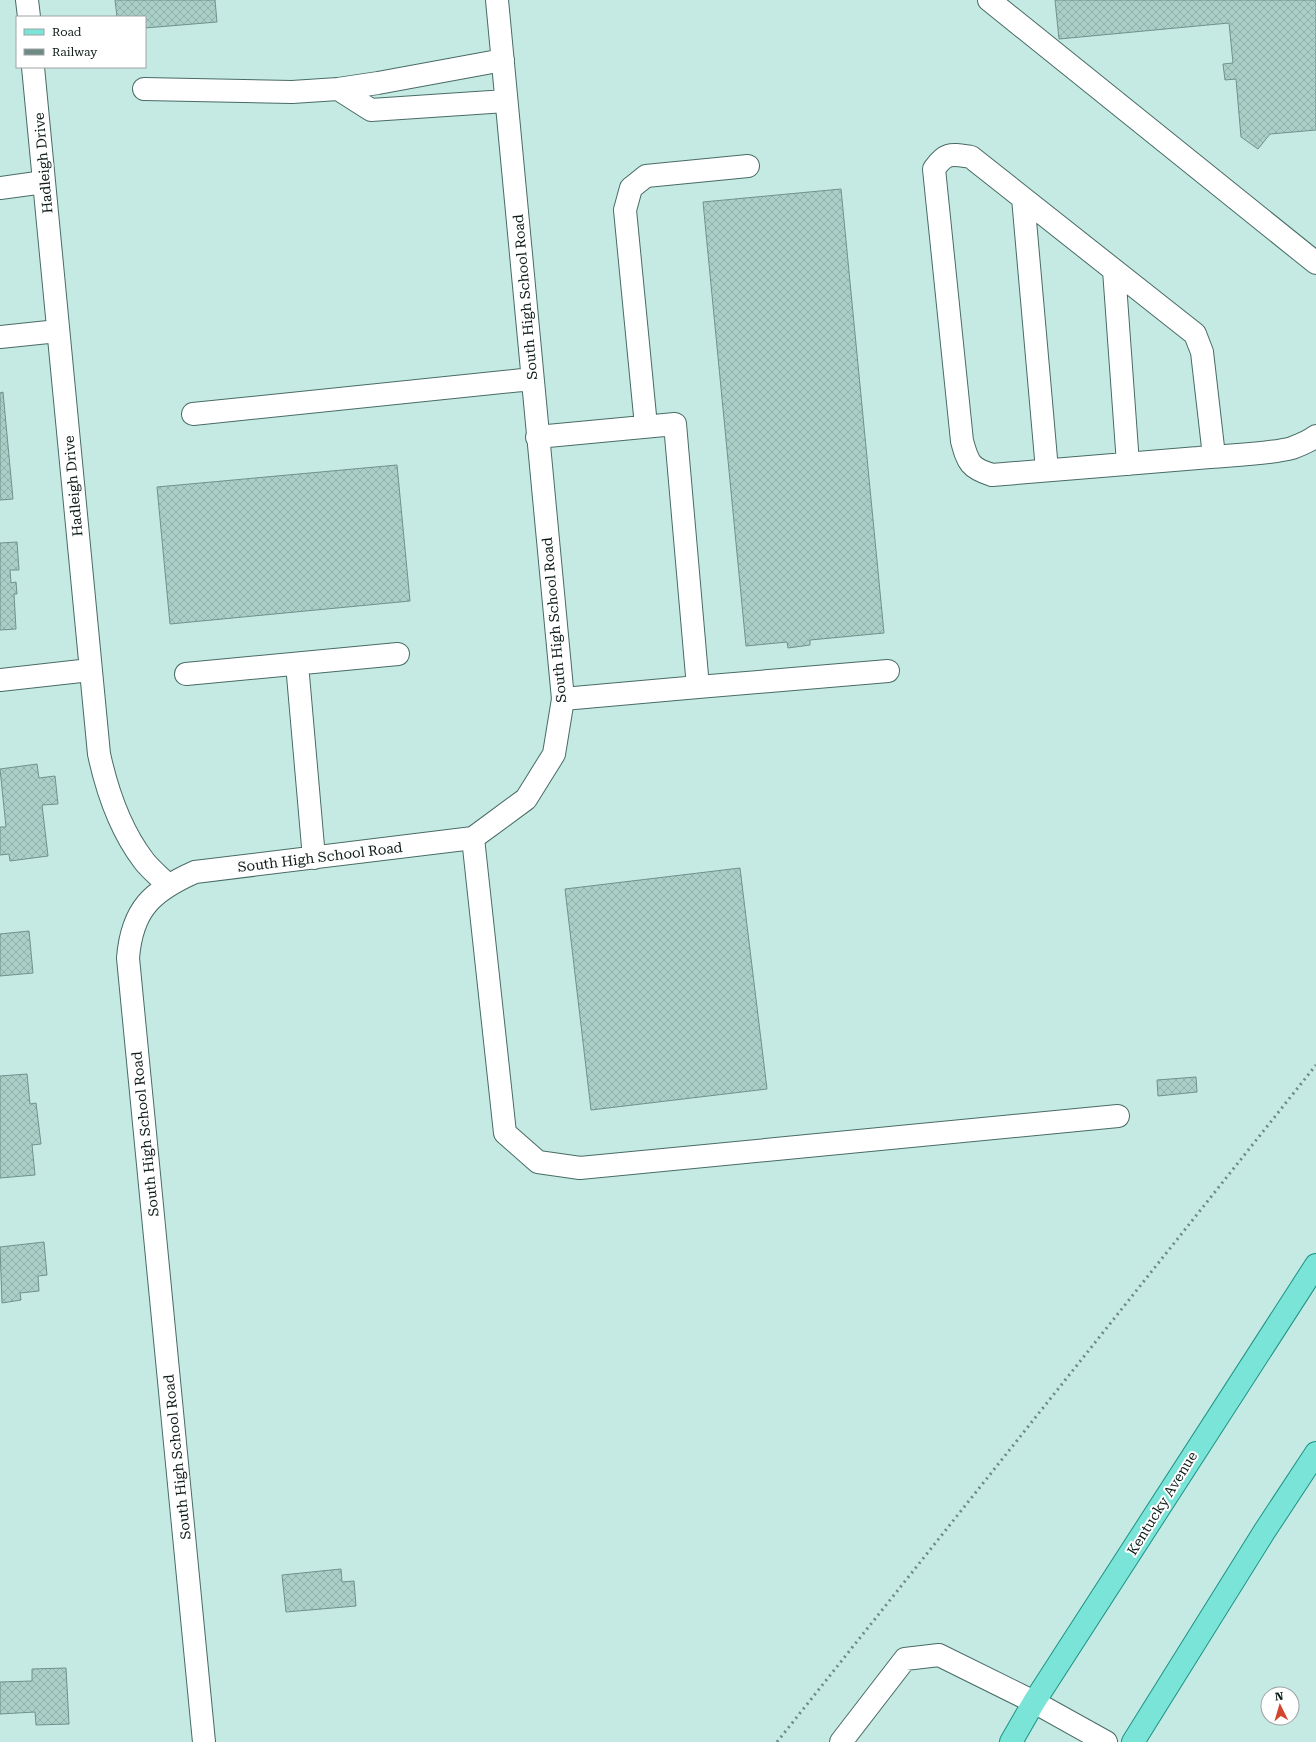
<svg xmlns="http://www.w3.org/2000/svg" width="1316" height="1742" font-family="'Roboto Serif',serif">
  <defs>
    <pattern id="building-cross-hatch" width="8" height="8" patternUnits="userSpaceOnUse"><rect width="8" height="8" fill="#a9cfc7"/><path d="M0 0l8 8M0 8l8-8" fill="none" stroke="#90b1aa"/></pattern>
  </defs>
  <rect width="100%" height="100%" fill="#c4eae3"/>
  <path fill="url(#building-cross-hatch)" stroke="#6f938c" d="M115,0H215L217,22L145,28V17H117Z
    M1055,0H1316V130L1270,134L1258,149L1241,137L1236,79L1225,80L1223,64L1233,63L1229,23L1059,39Z
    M841,189L884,633L810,640V645L788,648L787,642L746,646L703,202Z
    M3,392L13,499L0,500V393Z
    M397,465L410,601L170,624L157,487Z
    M17,542L19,570H10L11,583L16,582L17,594H14L16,629L0,630V543Z
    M37,764L39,778L55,776L58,804L42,805L48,856L10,861L9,854L0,855V827H6L0,769Z
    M740,868L767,1089L591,1110L565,889Z
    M29,931L33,973L0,976V934Z
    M27,1074L30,1104L36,1103L41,1144L32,1145L35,1175L0,1178V1076Z
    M1196,1077L1197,1092L1158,1096L1157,1080Z
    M44,1242L47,1275L38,1276L39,1291L20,1293L21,1300L2,1303L0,1247Z
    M341,1569L342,1582L354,1581L356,1606L286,1612L282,1575Z
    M66,1668L69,1724L36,1725L35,1712L0,1714V1682L32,1681V1669Z"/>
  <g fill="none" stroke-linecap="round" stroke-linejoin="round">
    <defs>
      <path id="minor" d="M27,0L29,17
        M989,0L1316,263
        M33,67L99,754C107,791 121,831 144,861C151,870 160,877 168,885
        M144,89L292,92L338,89L378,83L503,60
        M338,89L371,110L506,101
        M0,188L44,182
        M1023,198L1047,470
        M1114,270L1128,464
        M0,337L58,331
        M193,414L532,379
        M646,426L625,210L631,188L646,176L748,166
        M537,437L675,424L698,687L563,699
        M1214,456L1202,352L1195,334L971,157C951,154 946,152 934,169L962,441C968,463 970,468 992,475C1061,469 1129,464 1198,458C1226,455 1266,455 1292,448C1300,445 1310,441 1316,436
        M297,664L314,858
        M186,674L398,654
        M0,680L90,670
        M698,687L888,671
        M473,838L505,1133L538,1162L580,1168L1118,1116
        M204,1742L128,958C132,909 152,891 195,872L473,838L526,799L554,754L563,699L497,0
        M841,1742L905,1659L939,1655L1034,1702L1106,1742"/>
      <path id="major" d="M1011,1742L1034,1702L1316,1265
        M1133,1742L1264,1532L1316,1453"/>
    </defs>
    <use href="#minor" stroke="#496b65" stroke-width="24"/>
    <use href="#major" stroke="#1b9284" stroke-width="24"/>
    <use href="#minor" stroke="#fff" stroke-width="22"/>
    <use href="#major" stroke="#7be4d8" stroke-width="22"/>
    <path stroke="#6f8a85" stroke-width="3" stroke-dasharray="2 4" stroke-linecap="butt" d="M777,1742L1316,1065"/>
  </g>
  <g text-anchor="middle" stroke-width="4" stroke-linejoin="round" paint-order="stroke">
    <g font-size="14" fill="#0d1b18" stroke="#fff">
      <text transform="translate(43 163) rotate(-95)" y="5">Hadleigh Drive</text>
      <text transform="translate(525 297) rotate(-95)" y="5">South High School Road</text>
      <text transform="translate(73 486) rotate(-95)" y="5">Hadleigh Drive</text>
      <text transform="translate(554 620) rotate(-95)" y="5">South High School Road</text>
      <text transform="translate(320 857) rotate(-7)" y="5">South High School Road</text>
      <text transform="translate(145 1134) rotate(-96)" y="5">South High School Road</text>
      <text transform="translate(177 1457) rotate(-96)" y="5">South High School Road</text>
      <text transform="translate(1162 1503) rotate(-58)" y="5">Kentucky Avenue</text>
    </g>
  </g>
  <rect x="16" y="16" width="130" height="52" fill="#ffffff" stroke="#9ea4a3"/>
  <rect x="24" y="29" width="20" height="6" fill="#7be4d8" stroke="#9ea4a3"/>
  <text x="52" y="36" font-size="12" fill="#0d1b18">Road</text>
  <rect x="24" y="49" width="20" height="6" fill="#6f8a85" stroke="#9ea4a3"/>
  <text x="52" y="56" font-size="12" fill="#0d1b18">Railway</text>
  <g transform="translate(1280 1706) rotate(355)"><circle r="19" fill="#ffffff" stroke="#9ea4a3"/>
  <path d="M0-3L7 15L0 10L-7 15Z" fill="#d1462d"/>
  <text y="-6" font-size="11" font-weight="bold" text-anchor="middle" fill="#0d1b18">N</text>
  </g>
</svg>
